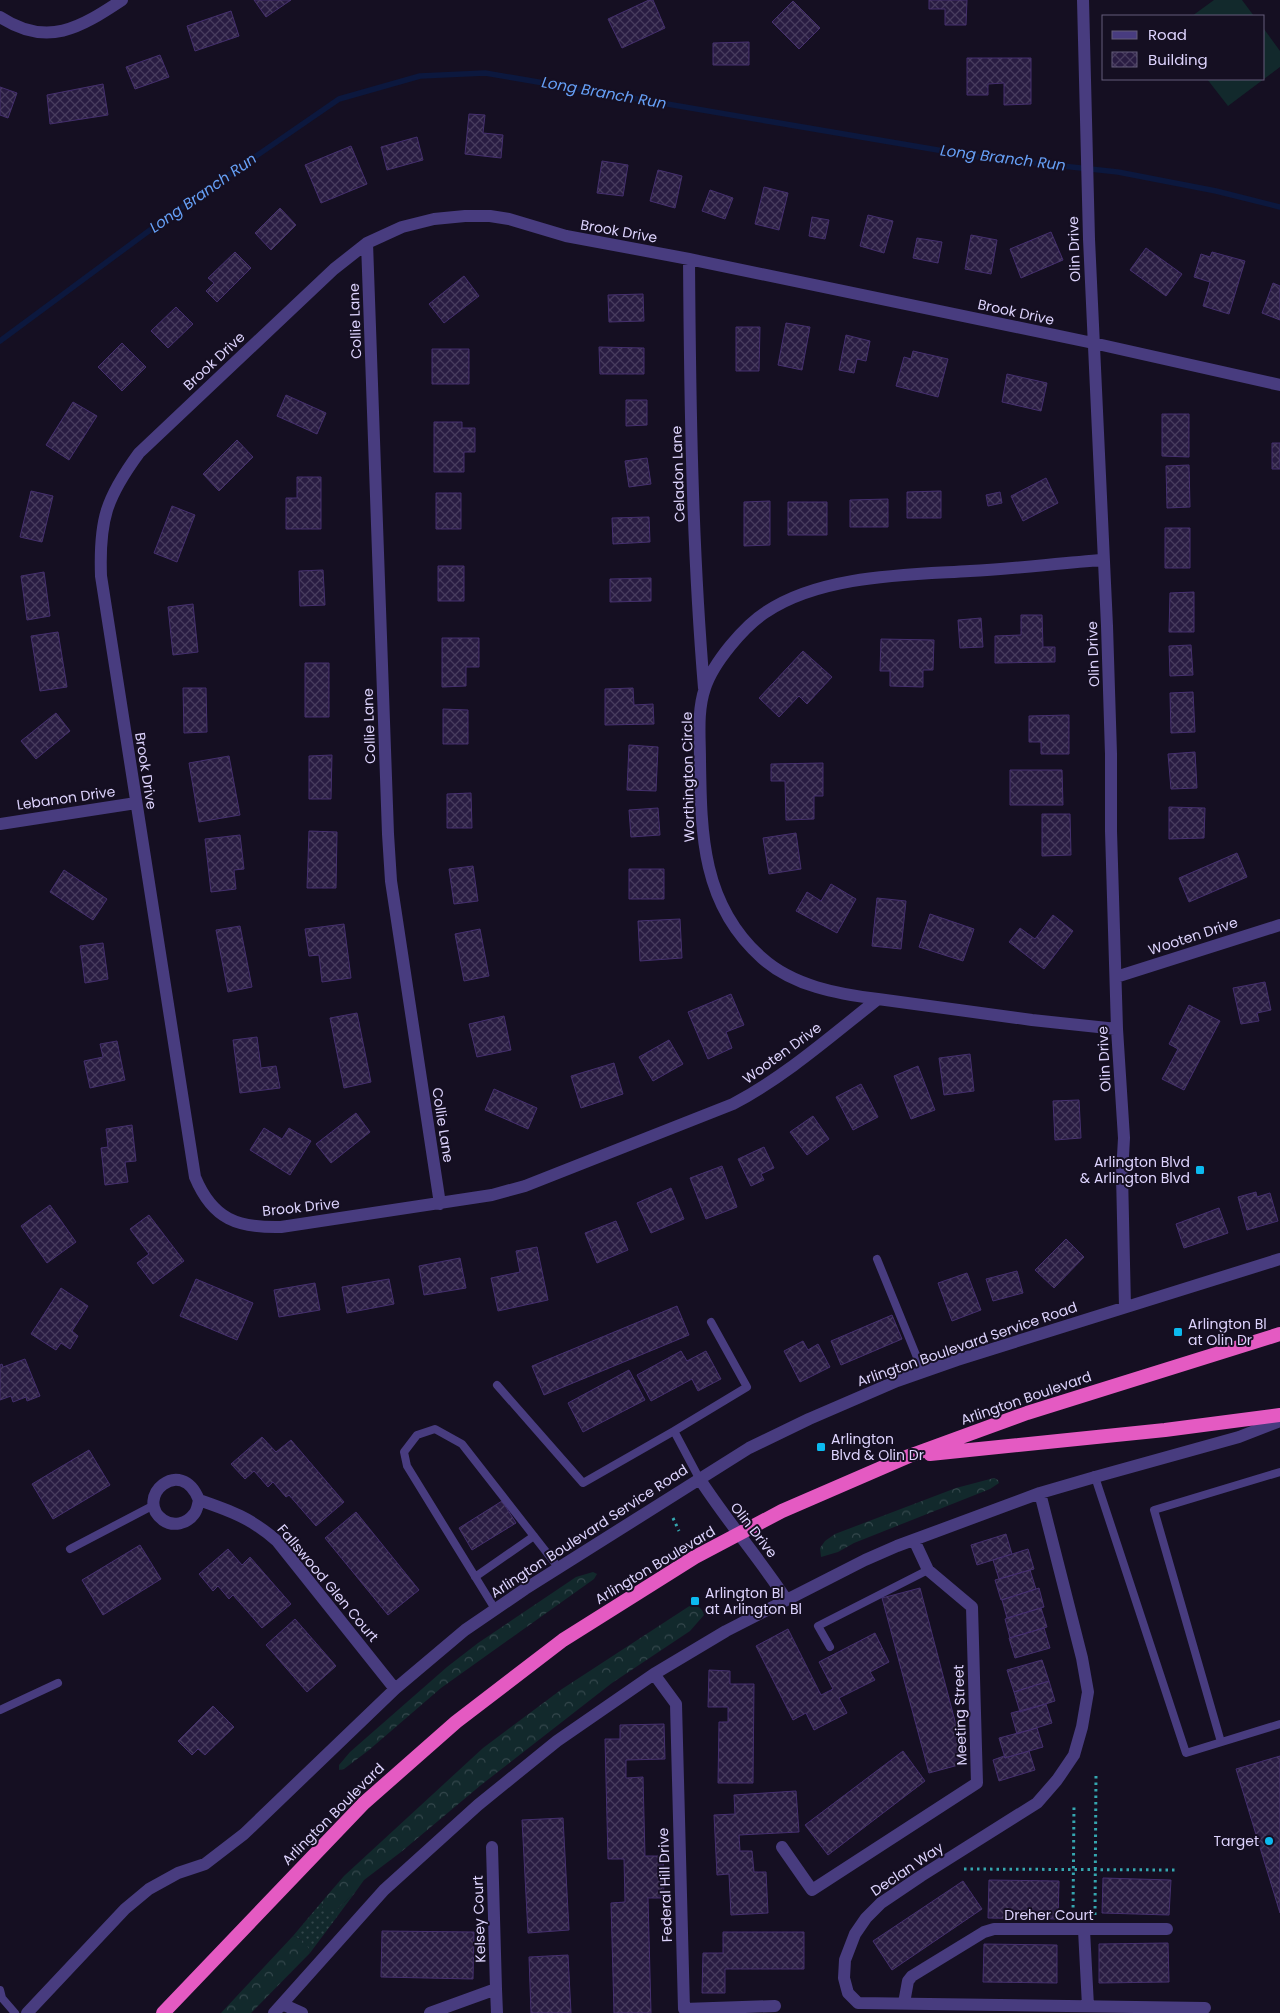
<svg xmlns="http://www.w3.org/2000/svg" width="1280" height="2013" font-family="Poppins,sans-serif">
  <defs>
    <pattern id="grass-dots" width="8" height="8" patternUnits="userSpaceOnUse" patternTransform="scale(1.25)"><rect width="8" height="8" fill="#12292c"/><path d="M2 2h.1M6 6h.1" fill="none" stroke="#34474c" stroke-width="1.8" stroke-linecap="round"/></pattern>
    <pattern id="forest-crowns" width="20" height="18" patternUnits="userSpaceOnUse" patternTransform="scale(1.25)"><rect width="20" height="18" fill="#12292c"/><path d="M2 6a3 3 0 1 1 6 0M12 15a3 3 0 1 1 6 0" fill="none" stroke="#34474c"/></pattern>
    <pattern id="building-cross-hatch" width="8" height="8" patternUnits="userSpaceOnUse" patternTransform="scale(1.25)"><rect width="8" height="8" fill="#291c42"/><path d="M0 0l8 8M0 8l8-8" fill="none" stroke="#483c5e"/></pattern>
  </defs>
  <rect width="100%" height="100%" fill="#150f22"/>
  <path fill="url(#grass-dots)" d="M354,1894L310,1953C306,1943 303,1939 293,1936L325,1898L322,1907L337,1909Z"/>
  <path fill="url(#forest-crowns)" d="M994,1478L998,1480L999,1483L990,1489L854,1543L838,1552L821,1557L820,1548L825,1541L835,1534L956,1488Z
    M593,1572L597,1574L594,1579L441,1688L369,1750L344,1769L339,1770V1765L350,1752L447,1667L478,1643L576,1577Z
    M691,1605C699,1606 702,1608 704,1615L690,1631L612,1683L481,1785L401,1852L364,1880L354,1894L337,1909L328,1912L322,1907L325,1898L344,1876L483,1748L562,1689Z
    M293,1936C303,1939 307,1943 310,1953L251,2013H221Z"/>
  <path fill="#12292c" d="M1214,0H1242L1254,16H1192Z
    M1264,29L1280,51V67L1228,106L1207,79H1264Z"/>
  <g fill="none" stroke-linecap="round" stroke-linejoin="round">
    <path stroke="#0c183e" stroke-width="5.5" d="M0,341L169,216L339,99L420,76L485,73L979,157L1118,172L1216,191L1280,207"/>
  </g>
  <path fill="url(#building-cross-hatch)" stroke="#442f6d" d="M254,0H291L266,17Z
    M649,0H653L665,28L622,48L608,19Z
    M929,0H967L966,25H945V9H929Z
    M793,1L820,28L799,49L772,22Z
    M231,11L239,36L195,51L187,26Z
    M749,42V65H713V43Z
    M160,55L169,77L135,89L126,67Z
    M967,58H1031V104L1004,105V83L988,84V95H967Z
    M103,84L108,115L50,124L47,95Z
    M0,87L17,93L8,118L0,115Z
    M469,114L485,115L483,133L503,135L501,158L465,154Z
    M417,137L423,160L387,170L381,147Z
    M351,146L367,184L321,203L305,165Z
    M602,161L628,165L623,196L597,193Z
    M658,170L682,176L675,208L650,201Z
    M764,187L788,193L779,230L755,224Z
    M710,190L733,198L725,219L702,211Z
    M280,208L296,225L271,250L255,233Z
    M868,215L893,221L884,253L860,246Z
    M812,217L829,220L825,239L809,236Z
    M1051,232L1063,260L1021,278L1010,249Z
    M971,235L997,240L991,274L965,269Z
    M917,238L942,242L938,263L913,258Z
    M1146,248L1182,274L1166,296L1130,270Z
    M235,252L251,268L217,302L206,291L214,283L208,278Z
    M1212,252L1245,261L1229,314L1203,306L1210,282L1194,277L1201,254L1210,257Z
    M464,276L479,296L444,323L429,304Z
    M1273,283L1280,286V320L1262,313Z
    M643,294L644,321L609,322L608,295Z
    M176,307L193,324L168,348L151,331Z
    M786,323L810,327L802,370L778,365Z
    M736,327H760L759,371H736Z
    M846,335L870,341L866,361L857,359L854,373L839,370Z
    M122,343L146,367L122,391L98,367Z
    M599,347L644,348V374H600Z
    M432,349H469V384H432Z
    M913,351L948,359L938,397L896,386L904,357L911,359Z
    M1007,374L1047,383L1041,411L1002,402Z
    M286,395L326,413L317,434L277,416Z
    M626,400H647V425L626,426Z
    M73,402L97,416L69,460L46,445Z
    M1162,414H1189V457L1162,456Z
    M434,422H462V428H475V452H464V472H434Z
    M237,440L253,457L219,491L203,474Z
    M1272,443H1280V469H1272Z
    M647,458L651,484L629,487L625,461Z
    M1189,465L1190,507L1167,508L1166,466Z
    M297,477H321V529H286V498H297Z
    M1046,478L1058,503L1023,521L1011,496Z
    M31,491L53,496L42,542L20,537Z
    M941,491V518H907V492Z
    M1000,492L1002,503L988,506L986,495Z
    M436,493H461V529H436Z
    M888,499V527H850V500Z
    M770,501V545L744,546V502Z
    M788,502H827V535H788Z
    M172,506L195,515L177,562L154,553Z
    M649,517L650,542L613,544L612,518Z
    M1165,528H1190V568H1165Z
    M438,566H464V601H438Z
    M323,570L325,605L300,606L299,571Z
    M44,572L50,616L27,620L21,576Z
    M651,578V601L610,602V579Z
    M1194,592V632H1169L1170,593Z
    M193,604L198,652L173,655L168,607Z
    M1021,615H1042L1043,647H1055V662L995,663V636L1021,635Z
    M981,618L983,647L960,648L958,620Z
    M58,632L67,687L40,691L31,636Z
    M442,638H479V667H466V686L442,687Z
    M881,639L934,640L933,670H923V687L890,686V671H880Z
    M1191,645L1193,675L1170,676L1169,646Z
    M803,651L832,677L807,704L799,696L779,717L759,698Z
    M305,663H329V717H305Z
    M183,688H206L207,732L184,733Z
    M633,688L634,705L653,704L654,724L605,725V689Z
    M1193,692L1195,732L1171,733L1170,693Z
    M443,709L468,710V744H443Z
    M56,713L70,731L36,759L21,741Z
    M1069,715V754H1041V742H1029V716Z
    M629,745L658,747L656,791L627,790Z
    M1195,752L1197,788L1171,789L1168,754Z
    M332,755L331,799H309V756Z
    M229,756L240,815L199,822L189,763Z
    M823,763V796H814V819L786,820L785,781H771V764Z
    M1010,770H1062L1063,805H1010Z
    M471,793L472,828H447V794Z
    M1169,807L1205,808L1204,838L1169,839Z
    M658,808L660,835L631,837L629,810Z
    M1042,814H1070L1071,855L1042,856Z
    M309,831L337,832L336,888H307Z
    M796,833L801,869L769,874L763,838Z
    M240,835L244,869L234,870L236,889L211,892L205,839Z
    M1237,853L1247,877L1189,902L1179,878Z
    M473,866L478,901L454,904L449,869Z
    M629,869H664V899H629Z
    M64,870L107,899L93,920L50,892Z
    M831,884L856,899L837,933L796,911L807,892L821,901Z
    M877,898L906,901L901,949L872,946Z
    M930,914L974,929L963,961L919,947Z
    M1053,915L1073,931L1044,969L1009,942L1020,928L1035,939Z
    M680,919L682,958L640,961L638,921Z
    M344,924L351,978L322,982L319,955L309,956L305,929Z
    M240,926L252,987L228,992L216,930Z
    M480,929L489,976L464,981L455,934Z
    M103,943L108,979L85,983L80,946Z
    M1265,982L1271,1010L1257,1013L1259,1021L1241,1024L1233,988Z
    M731,994L744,1025L726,1032L732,1048L708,1059L688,1012Z
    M1189,1005L1220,1021L1184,1090L1162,1079L1178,1049L1169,1044Z
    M357,1013L371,1082L344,1088L330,1018Z
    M504,1016L511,1050L477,1057L469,1024Z
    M257,1037L261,1068L276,1066L280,1088L240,1093L233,1040Z
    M669,1040L683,1064L653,1081L639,1057Z
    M117,1041L125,1080L90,1088L84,1061L103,1057L100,1044Z
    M970,1054L974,1091L944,1095L939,1058Z
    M614,1063L623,1094L581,1108L571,1076Z
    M918,1066L935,1110L911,1119L894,1076Z
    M861,1084L878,1117L853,1130L836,1097Z
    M494,1089L537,1108L528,1129L485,1110Z
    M1079,1100L1081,1138L1055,1140L1053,1101Z
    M356,1113L370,1132L331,1163L316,1144Z
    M813,1116L829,1139L807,1155L790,1132Z
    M132,1125L136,1161L125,1162L128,1182L105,1185L101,1148L108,1147L106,1129Z
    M264,1128L282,1139L289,1128L311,1141L290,1175L250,1150Z
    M764,1147L774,1168L761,1174L764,1180L751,1186L738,1159Z
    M722,1166L737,1207L706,1219L690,1178Z
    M671,1188L684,1219L651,1233L637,1203Z
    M1256,1192L1257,1197L1270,1193L1278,1221L1247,1230L1238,1197Z
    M50,1205L76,1242L47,1263L21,1226Z
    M1219,1208L1228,1233L1184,1248L1176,1224Z
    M149,1215L184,1261L153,1284L137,1263L149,1254L130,1229Z
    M616,1221L628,1250L597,1263L585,1233Z
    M1066,1239L1084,1257L1054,1288L1035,1270Z
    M537,1247L548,1300L498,1311L491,1278L520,1272L516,1251Z
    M460,1258L466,1288L424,1295L419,1266Z
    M1017,1271L1023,1293L993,1301L986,1279Z
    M967,1273L981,1310L952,1321L938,1283Z
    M196,1279L253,1303L237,1340L180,1316Z
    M389,1279L394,1304L347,1313L342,1287Z
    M315,1283L320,1310L279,1317L274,1290Z
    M61,1288L88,1306L72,1331L78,1336L70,1349L61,1343L56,1350L31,1334Z
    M677,1306L689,1335L544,1395L532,1366Z
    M892,1315L902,1339L841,1365L831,1341Z
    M803,1341L808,1350L818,1344L830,1367L800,1382L784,1351Z
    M681,1351L687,1361L706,1351L721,1379L698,1391L692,1379L651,1401L637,1375Z
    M25,1359L40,1396L27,1401L26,1397L13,1402L11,1396L0,1400V1365L2,1364L3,1367Z
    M629,1370L645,1400L583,1432L568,1403Z
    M262,1437L276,1452L291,1440L344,1502L316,1526L289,1495L286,1497L273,1482L268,1487L254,1471L245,1479L231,1464Z
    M89,1450L110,1485L53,1519L32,1484Z
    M502,1501L516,1523L472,1550L459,1528Z
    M356,1512L419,1590L388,1615L325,1538Z
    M1006,1534L1012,1554L977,1565L971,1545Z
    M140,1545L161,1579L103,1615L82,1580Z
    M228,1549L242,1565L250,1557L291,1604L262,1628L233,1595L229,1599L218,1586L213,1591L199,1574Z
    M1028,1549L1034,1569L999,1579L993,1560Z
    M1030,1570L1036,1589L1001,1600L995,1580Z
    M920,1588L966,1763L929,1773L882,1598Z
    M1039,1588L1044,1607L1007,1618L1002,1600Z
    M1041,1608L1047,1627L1010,1638L1005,1619Z
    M295,1619L336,1666L307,1692L266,1645Z
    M1044,1628L1050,1648L1015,1658L1009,1638Z
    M788,1629L821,1695L833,1689L819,1662L875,1633L889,1662L870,1672L875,1680L839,1698L847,1713L814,1730L806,1713L793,1720L756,1646Z
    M1042,1660L1049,1681L1014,1692L1007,1670Z
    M709,1670L730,1671V1684H754L753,1783H718L719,1722H728V1707H708Z
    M1049,1681L1055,1701L1020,1712L1014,1692Z
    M1046,1704L1052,1723L1017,1734L1011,1713Z
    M213,1706L234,1727L205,1755L198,1749L192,1755L178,1741Z
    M664,1724L665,1759L626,1760V1778L643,1777L645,1856H663L664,1898H648L651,2013H614L611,1903L625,1902L624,1859H608L605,1739H620V1725Z
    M1037,1728L1043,1747L1005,1758L999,1738Z
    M903,1751L925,1781L828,1855L805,1825Z
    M1029,1751L1035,1770L999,1781L993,1760L1004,1756L1005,1758Z
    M1280,1756V1913L1236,1769Z
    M796,1791L799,1832L739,1835L740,1851H752L754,1872H766L768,1913L731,1915L729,1874L717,1875L714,1815L735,1814L734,1795Z
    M563,1818L569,1930L528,1933L522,1820Z
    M1103,1878L1171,1880L1169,1915L1102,1913Z
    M989,1880L1059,1881L1058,1919L988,1918Z
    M963,1881L982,1909L892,1970L873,1941Z
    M382,1931L474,1932L473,1979L381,1977Z
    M723,1932H804V1969H725V1993H702L703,1953H723Z
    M1168,1943L1169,1982L1099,1983V1944Z
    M984,1944L1057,1945V1983L983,1982Z
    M568,1955L571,2013H531L529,1957Z"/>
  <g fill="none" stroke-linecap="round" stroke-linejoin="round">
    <path stroke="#35a6af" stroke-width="3" stroke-dasharray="2.5 4" stroke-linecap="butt" d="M673,1518L679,1531
      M964,1869L1178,1870
      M1073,1914L1074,1804
      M1095,1915L1096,1773"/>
    <path stroke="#483c7f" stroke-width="8" d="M877,1259L923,1372
      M497,1385L583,1483L674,1431L699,1478
      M674,1431L747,1387L711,1322
      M1095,1477L1186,1753L1280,1724
      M70,1549L154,1505
      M475,1577L534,1536
      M495,1609L407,1466L404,1452L417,1435L435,1429L462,1444L558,1567
      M830,1647L818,1626L928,1570
      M0,1710L58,1683
      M1221,1742L1154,1510L1280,1472
      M0,1990L2,1998L15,2013"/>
    <path stroke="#483c7f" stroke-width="12" d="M1083,0L1089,239L1107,626L1111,754V831L1117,1029L1124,1138L1122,1174L1125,1307
      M0,17C47,48 80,28 122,0
      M367,243L388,834L391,881L440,1204
      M689,259C690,402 692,545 704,688
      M0,824L136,803
      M1116,977L1280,925
      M878,999C838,994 793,986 762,958C702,905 701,835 700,760C700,737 697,711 705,688C713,663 744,626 766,612C821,575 905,575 970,571C1014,569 1059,563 1103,560
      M1117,1029L1032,1020L878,999C831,1036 786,1076 733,1104L525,1186L492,1195L281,1227C238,1228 213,1220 195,1177L101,576C99,520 106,498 139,453L334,269L367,243L402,227L434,219L465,216H490L509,219L566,236L689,259L1093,343L1280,385
      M699,1478C726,1520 759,1558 786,1599
      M1040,1493L1082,1658L1088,1692L1082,1727L1074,1755L1057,1780L1037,1803L921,1876L881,1903L866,1918L855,1934L845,1960L844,1978L848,1993L858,2003L1205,2008
      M199,1500C198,1504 197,1511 194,1514C187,1524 173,1527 163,1520C133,1498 181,1454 199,1500C231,1511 251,1518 277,1541L395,1689
      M654,1674L676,1704L684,2009L775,2006
      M782,1847L812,1890L977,1783L972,1607L928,1570L914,1540
      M1084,1930L1088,2006
      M496,1989L497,2013
      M904,2003L908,1981L912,1976L984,1932L994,1929H1167
      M282,2004L302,2013
      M27,2013L125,1909L149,1889L178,1873L205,1864L244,1834L395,1689L465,1630L525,1589L749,1448L809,1419L897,1381L957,1360L1280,1259
      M274,2013L384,1890L478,1805L557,1741L654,1674L726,1631L865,1560L897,1546L1040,1493L1095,1477
      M430,2013L496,1989L492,1847"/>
    <path stroke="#483c7f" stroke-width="12" d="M1095,1477L1239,1437L1280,1421"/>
    <path stroke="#e45ac2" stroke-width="14" d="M930,1454L1165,1430L1280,1415
      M163,2013L364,1803L456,1722L563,1640L695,1557L782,1511L909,1456L1027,1413L1280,1334"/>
  </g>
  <g fill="#0cbaef" stroke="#150f22" stroke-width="2">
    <rect x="1195" y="1165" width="10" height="10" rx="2.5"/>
    <rect x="1173" y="1327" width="10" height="10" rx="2.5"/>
    <rect x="816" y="1442" width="10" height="10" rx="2.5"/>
    <rect x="690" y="1596" width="10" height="10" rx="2.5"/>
    <circle cx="1269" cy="1841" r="5"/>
  </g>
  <g text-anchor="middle" stroke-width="4" stroke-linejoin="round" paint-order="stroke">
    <g font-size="14" fill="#ddd3fd" stroke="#150f22">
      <text transform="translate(619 231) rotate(10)" y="5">Brook Drive</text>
      <text transform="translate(1074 249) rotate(-92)" y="5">Olin Drive</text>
      <text transform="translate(1016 312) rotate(12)" y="5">Brook Drive</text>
      <text transform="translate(355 321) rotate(-92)" y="5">Collie Lane</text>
      <text transform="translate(214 361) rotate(-43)" y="5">Brook Drive</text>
      <text transform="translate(678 474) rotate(-92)" y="5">Celadon Lane</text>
      <text transform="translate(1093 654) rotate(-92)" y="5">Olin Drive</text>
      <text transform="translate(369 726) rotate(-92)" y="5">Collie Lane</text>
      <text transform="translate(146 771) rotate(81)" y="5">Brook Drive</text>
      <text transform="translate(688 777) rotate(-91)" y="5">Worthington Circle</text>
      <text transform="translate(66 798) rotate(-8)" y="5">Lebanon Drive</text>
      <text transform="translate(1193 936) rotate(-18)" y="5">Wooten Drive</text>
      <text transform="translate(782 1053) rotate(-36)" y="5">Wooten Drive</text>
      <text transform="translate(1104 1059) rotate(-93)" y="5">Olin Drive</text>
      <text transform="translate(443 1125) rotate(81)" y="5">Collie Lane</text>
      <text transform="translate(301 1207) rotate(-6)" y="5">Brook Drive</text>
      <text transform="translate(967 1344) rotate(-19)" y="5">Arlington Boulevard Service Road</text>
      <text transform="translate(1026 1398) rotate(-19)" y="5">Arlington Boulevard</text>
      <text transform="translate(754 1530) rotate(52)" y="5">Olin Drive</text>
      <text transform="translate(589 1531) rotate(-33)" y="5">Arlington Boulevard Service Road</text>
      <text transform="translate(655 1565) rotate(-31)" y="5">Arlington Boulevard</text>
      <text transform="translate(328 1583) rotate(50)" y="5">Fallswood Glen Court</text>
      <text transform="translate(960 1715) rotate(-92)" y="5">Meeting Street</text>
      <text transform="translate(333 1814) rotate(-45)" y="5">Arlington Boulevard</text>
      <text transform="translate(907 1869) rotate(-34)" y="5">Declan Way</text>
      <text transform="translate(665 1885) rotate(-92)" y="5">Federal Hill Drive</text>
      <text x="1049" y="1920">Dreher Court</text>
      <text transform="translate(479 1919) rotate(-92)" y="5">Kelsey Court</text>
    </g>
    <g font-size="14" fill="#ddd3fd" stroke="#150f22" text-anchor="start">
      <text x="1190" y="1167" text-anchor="end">Arlington Blvd<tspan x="1190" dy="16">&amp; Arlington Blvd</tspan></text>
      <text x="1188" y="1329">Arlington Bl<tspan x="1188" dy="16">at Olin Dr</tspan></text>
      <text x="831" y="1444">Arlington<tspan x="831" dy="16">Blvd &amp; Olin Dr</tspan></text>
      <text x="705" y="1598">Arlington Bl<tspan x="705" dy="16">at Arlington Bl</tspan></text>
      <text x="1259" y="1846" text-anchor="end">Target</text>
    </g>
    <g font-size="15" font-style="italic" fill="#66a0f7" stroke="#150f22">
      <text transform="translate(604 93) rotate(10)" y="5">Long Branch Run</text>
      <text transform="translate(1003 158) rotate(7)" y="5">Long Branch Run</text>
      <text transform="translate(203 193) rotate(-35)" y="5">Long Branch Run</text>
    </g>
  </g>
  <rect x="1102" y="15" width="162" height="65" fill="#150f22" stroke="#655d7a"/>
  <rect x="1112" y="31" width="25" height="8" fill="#483c7f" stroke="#655d7a"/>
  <text x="1148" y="40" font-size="15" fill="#ddd3fd">Road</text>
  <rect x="1112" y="52" width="25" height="15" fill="url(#building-cross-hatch)" stroke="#655d7a"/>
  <text x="1148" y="65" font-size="15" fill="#ddd3fd">Building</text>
</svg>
